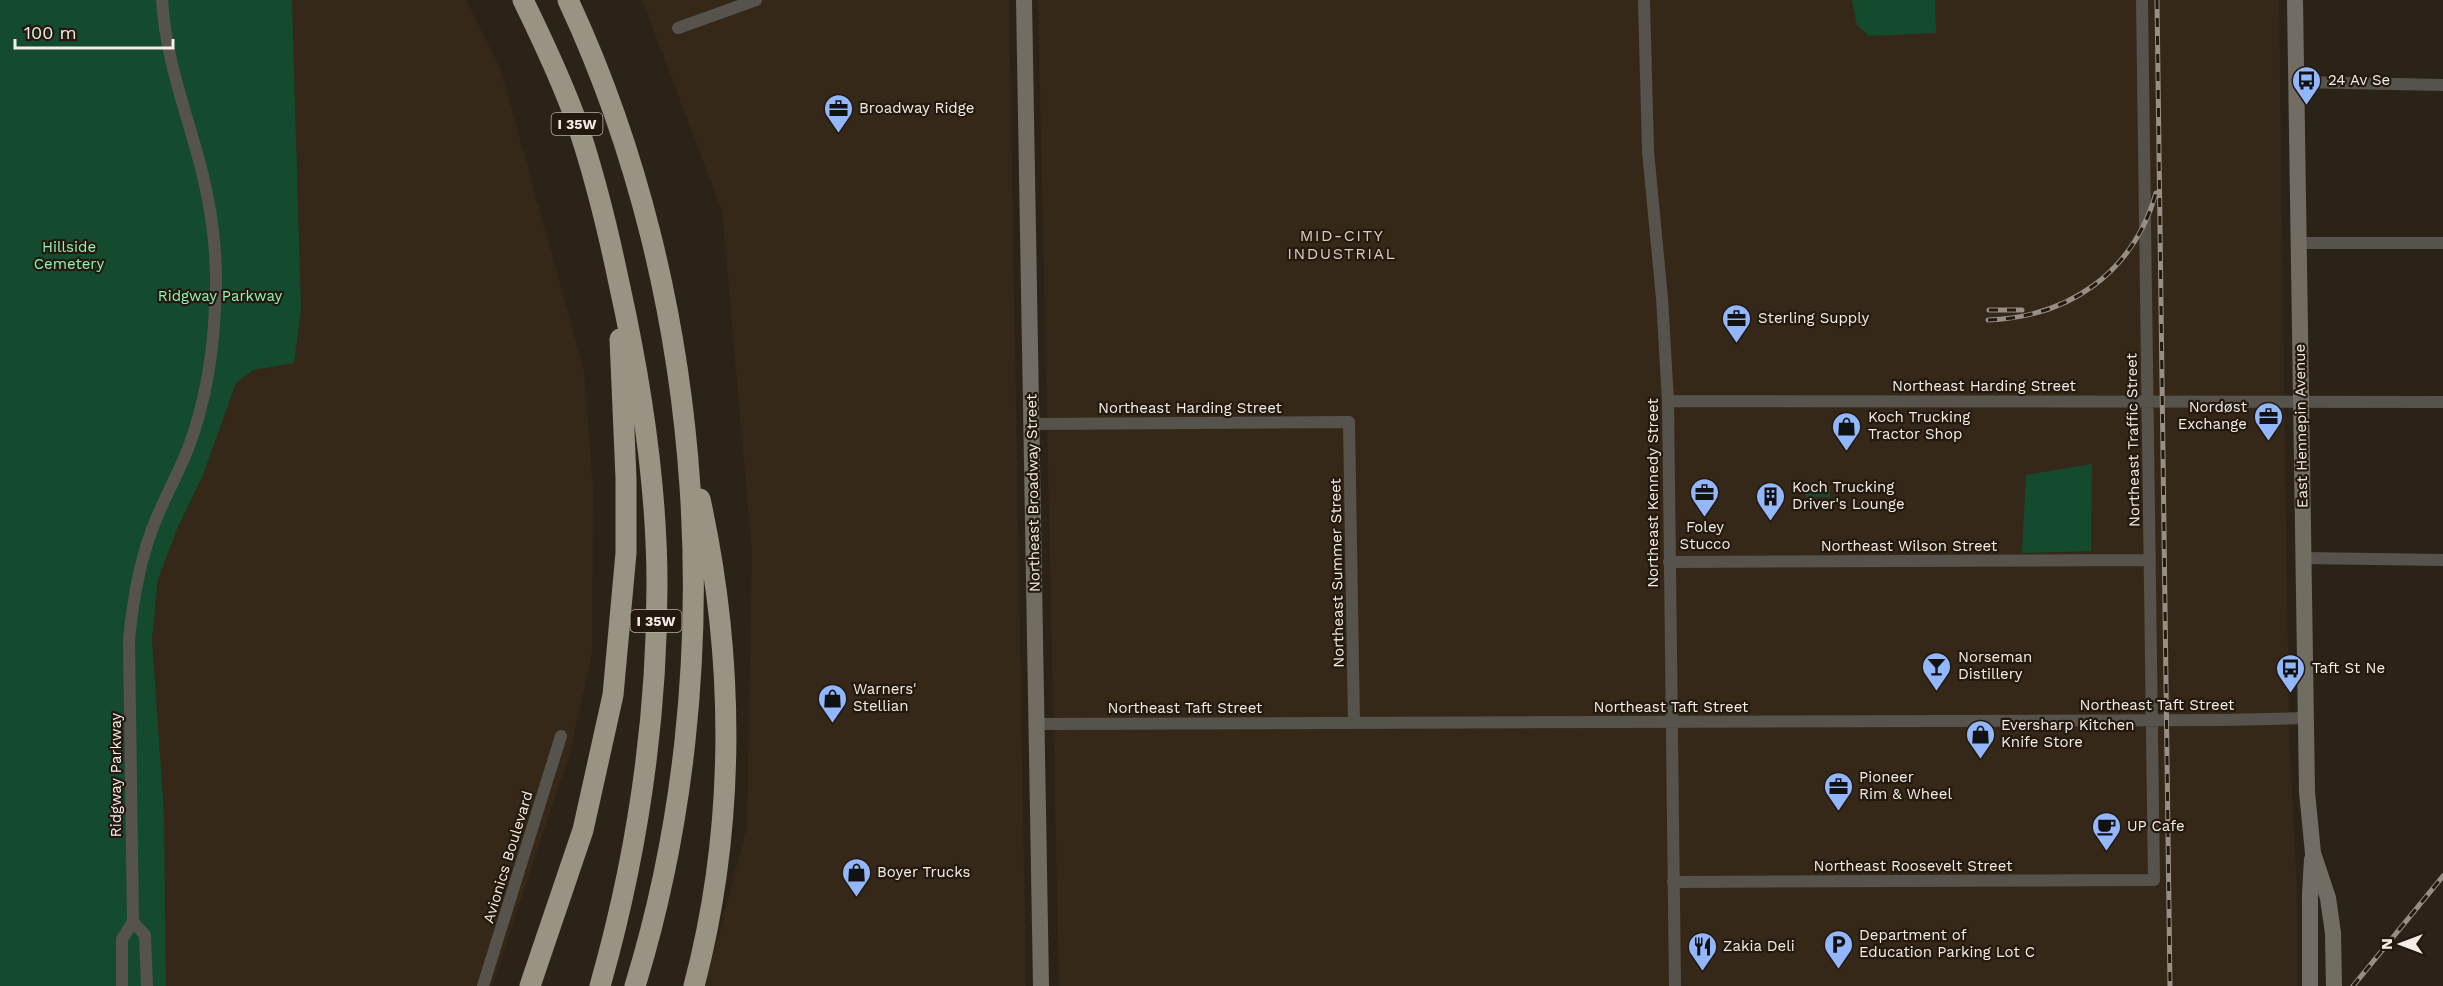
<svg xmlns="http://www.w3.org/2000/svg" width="2443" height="986" font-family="'Work Sans',sans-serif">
  <rect width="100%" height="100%" fill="#2c2318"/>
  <path fill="#362818" d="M292,0H466L501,70L584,371L593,486L592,654L569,756L492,986H166L164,813L152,639L158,579L178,527L203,475L236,383L253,370L301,308Z
    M642,0H1009L1026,986H705L747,827L752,553L722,211Z
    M1038,0H2279L2289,734L2297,890L2298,986H1059Z"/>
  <path fill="#144b2e" d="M0,0H292L301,308L294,363L253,370L236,383L203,475L178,527L158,579L152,639L164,813L166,986H0Z
    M1852,0H1935L1936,33L1869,36L1857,25Z
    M2092,464L2091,551L2022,553L2026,475Z
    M1806,486L1830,487V497H1806Z"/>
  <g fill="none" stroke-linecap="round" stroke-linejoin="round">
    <path stroke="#56534d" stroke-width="12" d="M1644,0L1648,151L1662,298L1668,401L1675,986
      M678,28L756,0
      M2297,82L2443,85
      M2299,243H2443
      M1668,401L2443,402
      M1031,424L1349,422L1354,723
      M2303,558L2443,560
      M1669,562L2150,560
      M1036,724L2223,720L2306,718
      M1673,882L2154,880L2142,0
      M133,922L145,935L147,986
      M122,986V939L133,922L129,640C133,598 140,556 157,517C167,493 180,470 189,446C205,403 213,354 215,308C219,255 210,197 195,146C181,97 165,51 162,0
      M483,986L561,736"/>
    <path stroke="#716d63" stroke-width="16" d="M1024,0L1041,986
      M2295,0L2307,792L2313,853L2328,898L2333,933L2334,986
      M2310,986V894L2312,859"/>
    <path stroke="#999383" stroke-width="21" d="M523,0C543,41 563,83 578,126C595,177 608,230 619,283C641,382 657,483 657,585C657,720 637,856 600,986
      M568,0C707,298 732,671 635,986
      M530,986L583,830L613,695L626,553V478L620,339
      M694,986C736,827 735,659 700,499"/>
    <defs>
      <path id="rail" d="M2157,0L2170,986
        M1989,310H2022
        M1988,320C2069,317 2133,273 2156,193
        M2353,986L2443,876"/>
    </defs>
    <use href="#rail" stroke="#978f86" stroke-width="5"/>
    <use href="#rail" stroke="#23190e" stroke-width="3" stroke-dasharray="9" stroke-linecap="butt"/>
  </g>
  <defs>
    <symbol id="bus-pin" viewBox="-11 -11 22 30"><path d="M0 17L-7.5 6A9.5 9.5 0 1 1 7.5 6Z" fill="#92b7fd" stroke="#23190e"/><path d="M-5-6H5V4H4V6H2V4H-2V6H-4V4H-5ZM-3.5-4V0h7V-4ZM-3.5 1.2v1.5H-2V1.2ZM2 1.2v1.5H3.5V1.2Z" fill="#111"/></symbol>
    <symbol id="office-pin" viewBox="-11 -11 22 30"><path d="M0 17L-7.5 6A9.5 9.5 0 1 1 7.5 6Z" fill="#92b7fd" stroke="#23190e"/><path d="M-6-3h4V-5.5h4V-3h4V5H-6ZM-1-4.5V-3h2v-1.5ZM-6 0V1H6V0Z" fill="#111"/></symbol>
    <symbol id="shop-pin" viewBox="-11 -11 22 30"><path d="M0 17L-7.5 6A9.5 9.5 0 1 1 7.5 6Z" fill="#92b7fd" stroke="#23190e"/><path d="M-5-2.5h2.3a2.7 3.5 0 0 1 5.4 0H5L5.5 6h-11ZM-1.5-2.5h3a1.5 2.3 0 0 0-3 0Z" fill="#111"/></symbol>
    <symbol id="building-pin" viewBox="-11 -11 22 30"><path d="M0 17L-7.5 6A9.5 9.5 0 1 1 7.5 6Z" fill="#92b7fd" stroke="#23190e"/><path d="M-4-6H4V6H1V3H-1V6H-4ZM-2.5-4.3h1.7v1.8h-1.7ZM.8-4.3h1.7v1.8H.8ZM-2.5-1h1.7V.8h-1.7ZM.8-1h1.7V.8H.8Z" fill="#111"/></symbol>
    <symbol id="bar-pin" viewBox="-11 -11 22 30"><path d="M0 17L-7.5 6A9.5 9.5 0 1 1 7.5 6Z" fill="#92b7fd" stroke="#23190e"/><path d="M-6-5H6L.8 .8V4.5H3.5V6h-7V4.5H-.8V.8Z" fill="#111"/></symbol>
    <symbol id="cafe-pin" viewBox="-11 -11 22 30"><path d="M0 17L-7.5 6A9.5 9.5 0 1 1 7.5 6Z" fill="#92b7fd" stroke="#23190e"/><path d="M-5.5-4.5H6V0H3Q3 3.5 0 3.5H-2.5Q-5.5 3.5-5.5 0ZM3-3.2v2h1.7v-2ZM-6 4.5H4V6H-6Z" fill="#111"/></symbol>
    <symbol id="parking-pin" viewBox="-11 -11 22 30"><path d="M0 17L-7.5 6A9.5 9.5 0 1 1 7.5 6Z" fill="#92b7fd" stroke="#23190e"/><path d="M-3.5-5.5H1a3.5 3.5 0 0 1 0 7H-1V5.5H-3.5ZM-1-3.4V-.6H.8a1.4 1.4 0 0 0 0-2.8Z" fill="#111"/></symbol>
    <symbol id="restaurant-pin" viewBox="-11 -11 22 30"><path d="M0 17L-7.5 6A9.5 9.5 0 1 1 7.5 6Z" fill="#92b7fd" stroke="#23190e"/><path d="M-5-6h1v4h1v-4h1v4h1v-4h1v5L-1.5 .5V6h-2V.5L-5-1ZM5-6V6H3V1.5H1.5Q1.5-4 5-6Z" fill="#111"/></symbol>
  </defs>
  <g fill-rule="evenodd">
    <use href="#bus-pin" x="2290" y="64" width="33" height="45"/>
    <use href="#office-pin" x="822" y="92" width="33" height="45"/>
    <use href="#office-pin" x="1720" y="302" width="33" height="45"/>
    <use href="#office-pin" x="2252" y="400" width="33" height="45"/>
    <use href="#shop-pin" x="1830" y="410" width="33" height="45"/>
    <use href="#office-pin" x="1688" y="476" width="33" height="45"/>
    <use href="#building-pin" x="1754" y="480" width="33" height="45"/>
    <use href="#bar-pin" x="1920" y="650" width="33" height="45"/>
    <use href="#bus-pin" x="2274" y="652" width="33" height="45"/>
    <use href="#shop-pin" x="816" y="682" width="33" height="45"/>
    <use href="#shop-pin" x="1964" y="718" width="33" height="45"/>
    <use href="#office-pin" x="1822" y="770" width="33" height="45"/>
    <use href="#cafe-pin" x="2090" y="810" width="33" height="45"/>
    <use href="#shop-pin" x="840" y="856" width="33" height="45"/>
    <use href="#parking-pin" x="1822" y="928" width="33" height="45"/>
    <use href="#restaurant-pin" x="1686" y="930" width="33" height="45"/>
  </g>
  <g text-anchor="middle" stroke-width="4.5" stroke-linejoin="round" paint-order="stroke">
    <g fill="#23190e" stroke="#b6aea5" stroke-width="1.5">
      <rect x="551.5" y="113" width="51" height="22" rx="4.5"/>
      <rect x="630.5" y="610" width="51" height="22" rx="4.5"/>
    </g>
    <g font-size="14" font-weight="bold" fill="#f5eee6">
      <text x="577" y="129">I 35W</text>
      <text x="656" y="626">I 35W</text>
    </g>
    <g font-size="15" fill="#f5eee6" stroke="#23190e" text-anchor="start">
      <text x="2328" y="85">24 Av Se</text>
      <text x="859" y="113">Broadway Ridge</text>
      <text x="1758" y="323">Sterling Supply</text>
      <text x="2247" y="412" text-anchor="end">Nordøst<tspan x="2247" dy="17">Exchange</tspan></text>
      <text x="1868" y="422">Koch Trucking<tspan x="1868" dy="17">Tractor Shop</tspan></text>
      <text x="1792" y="492">Koch Trucking<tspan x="1792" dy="17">Driver's Lounge</tspan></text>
      <text x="1705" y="532" text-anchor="middle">Foley<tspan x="1705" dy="17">Stucco</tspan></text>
      <text x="1958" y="662">Norseman<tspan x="1958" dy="17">Distillery</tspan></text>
      <text x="2312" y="673">Taft St Ne</text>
      <text x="853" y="694">Warners'<tspan x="853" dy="17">Stellian</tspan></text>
      <text x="2001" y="730">Eversharp Kitchen<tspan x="2001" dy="17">Knife Store</tspan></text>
      <text x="1859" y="782">Pioneer<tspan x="1859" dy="17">Rim &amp; Wheel</tspan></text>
      <text x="2127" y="831">UP Cafe</text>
      <text x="877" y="877">Boyer Trucks</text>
      <text x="1859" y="940">Department of<tspan x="1859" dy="17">Education Parking Lot C</tspan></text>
      <text x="1723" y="951">Zakia Deli</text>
    </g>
    <g font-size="15" fill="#91f1b6" stroke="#23190e">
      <text x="69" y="252">Hillside<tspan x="69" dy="17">Cemetery</tspan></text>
      <text x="220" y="301">Ridgway Parkway</text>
    </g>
    <g font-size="15" fill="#f5eee6" stroke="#23190e">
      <text x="1984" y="391">Northeast Harding Street</text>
      <text x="1190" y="413">Northeast Harding Street</text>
      <text transform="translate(2301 426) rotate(-91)" y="5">East Hennepin Avenue</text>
      <text transform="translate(2133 440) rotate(-91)" y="5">Northeast Traffic Street</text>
      <text transform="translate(1033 493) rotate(-91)" y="5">Northeast Broadway Street</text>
      <text transform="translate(1653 493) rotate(-90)" y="5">Northeast Kennedy Street</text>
      <text x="1909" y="551">Northeast Wilson Street</text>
      <text transform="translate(1337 573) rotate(-91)" y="5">Northeast Summer Street</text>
      <text x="2157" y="710">Northeast Taft Street</text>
      <text x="1671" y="712">Northeast Taft Street</text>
      <text x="1185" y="713">Northeast Taft Street</text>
      <text transform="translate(116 775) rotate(-90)" y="5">Ridgway Parkway</text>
      <text transform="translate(508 857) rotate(-73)" y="5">Avionics Boulevard</text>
      <text x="1913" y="871">Northeast Roosevelt Street</text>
    </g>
    <g font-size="16" letter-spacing="1.5" fill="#daccbe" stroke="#23190e">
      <text x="1342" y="241">MID-CITY<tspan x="1342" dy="18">INDUSTRIAL</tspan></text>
    </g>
  </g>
  <g transform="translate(2401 944) rotate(270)" stroke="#23190e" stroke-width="4.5" paint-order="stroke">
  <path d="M0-4.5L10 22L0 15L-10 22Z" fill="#f5eee6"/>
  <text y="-9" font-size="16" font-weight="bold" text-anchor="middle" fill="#f5eee6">N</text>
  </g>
  <path d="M15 39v9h158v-9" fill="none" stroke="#f5eee6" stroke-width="3"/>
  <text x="24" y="39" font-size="18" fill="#f5eee6" stroke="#23190e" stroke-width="4.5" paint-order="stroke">100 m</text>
</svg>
